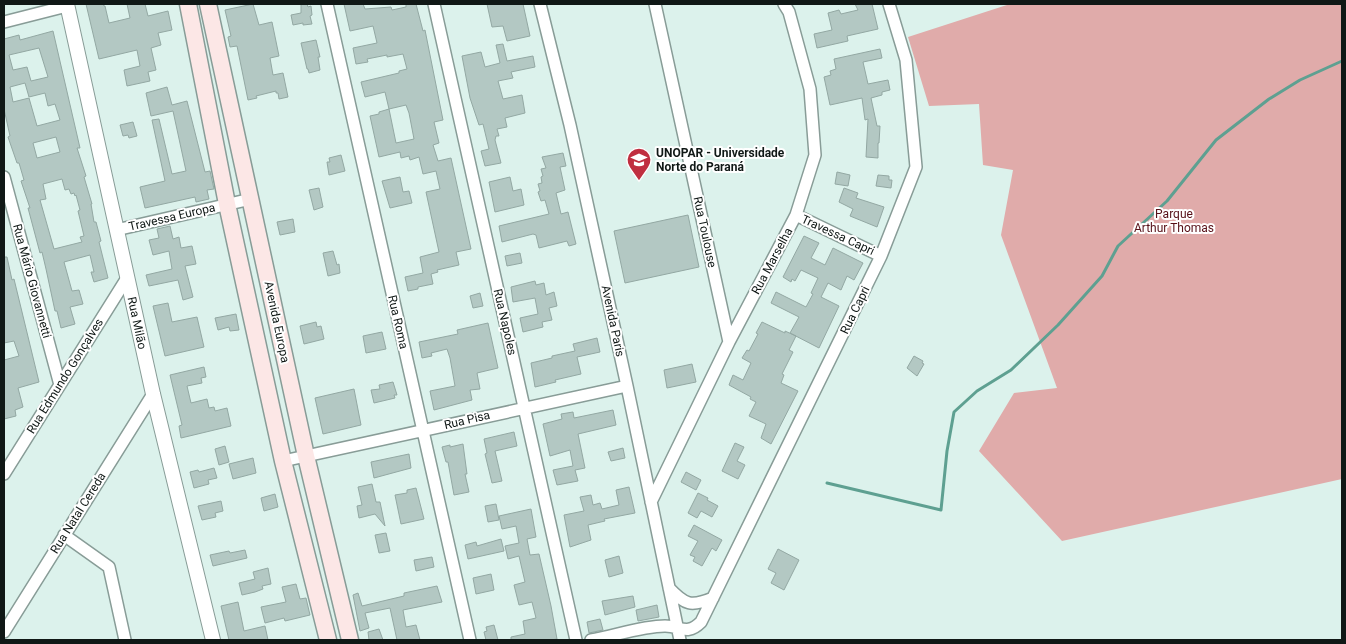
<svg xmlns="http://www.w3.org/2000/svg" width="1346" height="644" font-family="Roboto,sans-serif">
  <rect width="100%" height="100%" fill="#dcf2ec"/>
  <path fill="#e0abaa" d="M1010,4H1342V479L1062,541L979,451L1014,393L1057,388L1001,235L1013,170L983,165L979,104L929,106L908,37Z"/>
  <g fill="none" stroke-linecap="round" stroke-linejoin="round">
    <path stroke="#5ea091" stroke-width="3" d="M827,483L941,510L947,451L954,412L977,391L1011,370L1058,325L1102,276L1118,246L1167,201L1216,140L1269,99L1300,80L1342,61"/>
  </g>
  <path fill="#b3c8c3" stroke="#93a8a3" fill-rule="evenodd" d="M86,4H103L104,6H105L109,23L130,18L127,4H145L148,16L168,11L172,30L158,33L161,45L151,48L156,70L148,72L150,81L127,86L124,70L140,66L137,50L99,59Z
    M253,4L259,25L272,22L279,56L270,58L273,75L283,73L288,97L279,99L278,93H276V91L256,96L257,98L248,100L237,46L230,47L228,37L231,36L225,10Z
    M301,4H307L308,7L311,6L312,15L310,16L312,24L303,25V23L293,25L291,15L301,13Z
    M344,4H363L365,9L391,7L392,10L406,7V4H416L423,31L425,30L443,120L434,122L439,143L433,145L438,161L451,158L471,249L456,252L459,265L437,270L438,272L431,274L433,284L418,287V289L408,291L405,277L423,273L420,257L439,252L426,192L440,189L436,171L423,174L419,157L410,160L409,156L401,158L400,152L379,157L370,116L379,114V112L389,109L396,143L414,139L409,113L406,105L389,109L385,92L365,97L361,82L399,73V71L407,69L403,54L387,57V55L367,59L368,62L356,64L353,48L377,43L373,26L350,31Z
    M487,4H523L530,36L507,41L503,26L492,27Z
    M855,4H872L878,29L847,36L848,41L817,48L814,34L832,30L828,13L839,10L841,14L858,10Z
    M53,31L80,148H77L86,176L84,177L92,204H91L94,222H96L101,241L99,242L108,278L94,282L91,272H94L90,255L64,262L72,291L79,290L83,304L70,307L75,324L61,328L57,311H55L46,269L42,252L40,253L28,208H30L21,181L24,180L19,163H17L8,137L10,136L4,109V39L19,35L20,40ZM39,48L48,77L31,81L27,67L13,70L9,55ZM25,83L29,97L45,93L48,106L55,104L60,120L37,126L29,98L13,102L10,87ZM56,137L60,152L37,158L33,143ZM62,179L65,190L69,189L71,194L74,193L75,196L76,195L80,210L78,211L84,236L80,237L82,242L54,249L40,200L46,199L43,184Z
    M316,40L320,57H318L320,70L309,73L308,69H307L301,43Z
    M503,44L507,61L533,56L535,67L511,72L513,78L498,81L503,99L522,95L525,113L505,118L507,127L497,129L499,136H496L495,140L501,163L485,166L481,151L489,149L483,124L479,125L470,98L462,56L481,52L485,67L500,63L496,45Z
    M880,49L882,58L863,62L868,84L888,80L890,90L882,92V95L871,98L877,126H880L879,143H878V158L866,157L868,119L865,120L862,98L830,105L824,77L831,75L830,71L836,69L834,59Z
    M167,87L172,105L187,101L205,172L210,171L214,189L207,190L209,199L196,202L195,197L145,208L140,187L165,181L152,120L159,119L172,174L186,171L173,111L151,116L146,93Z
    M133,122L137,136L129,138L128,135L123,136L120,125Z
    M563,153L566,166L560,167L565,190L556,193L561,214L568,212L576,244L569,246L567,241L539,248L536,235L533,234L502,242L499,226L549,214L545,200L541,201L538,192L540,191L538,184L542,183L541,177L543,176L541,169L546,168L542,157Z
    M341,155L345,171L329,175L327,162H330L329,158Z
    M837,172L850,175L848,186L835,184Z
    M878,175L889,176V180H892L891,188L876,186Z
    M400,177L403,192L409,191L412,203L390,208L382,181Z
    M510,177L513,191L521,189L524,205L495,212L489,182Z
    M319,188L323,207L314,210L309,190Z
    M844,188L858,193L856,198L884,207L877,227L850,216L853,209L839,202Z
    M688,215L699,267L625,283L614,231Z
    M293,219L295,232L280,235L277,222Z
    M170,226L173,239L179,237L181,248L192,246L196,264L185,266L193,297L183,300L178,280L149,286L146,275L172,269L169,251L153,255L149,240L159,238L157,229Z
    M804,236L819,243L811,258L825,265L833,248L863,263L854,280L847,276L841,290L828,283L821,297L839,306L819,348L790,333L799,317L771,303L776,292L806,307L813,294L811,293L818,278L801,270L795,281L792,279L791,282L783,277Z
    M333,251L337,265L339,264L340,273L328,276L323,253Z
    M520,253L522,263L507,266L505,256Z
    M4,257H7L12,280L14,279L39,382L18,388L23,407L15,410L16,416L4,419V360L19,356L14,341L4,343Z
    M535,281L536,285L544,283L546,295L554,292L557,306L549,308L552,320L542,322L543,327L523,332L520,318L538,314L535,298L513,302L511,287Z
    M480,293L483,306L473,308L470,296Z
    M168,303L172,322L197,317L204,347L165,356L153,306Z
    M236,314L239,330L230,331L229,327L218,330L215,318Z
    M316,322L317,327L321,326L324,339L304,344L300,326Z
    M762,322L785,333V331L796,336L789,350L793,352L782,374L784,375L781,383L798,391L771,444L761,438L766,424L749,416L756,402L750,399L751,397L729,385L733,375L743,380L751,363L742,358L747,350L749,351L758,334L756,333Z
    M488,323L498,368L477,373L480,389L470,390L472,400L434,410L430,391L455,386L450,358L447,349L431,353L432,356L422,358L419,342L458,334L457,330Z
    M382,332L386,349L366,353L363,336Z
    M597,338L600,352L577,357L581,374L555,380L556,382L535,387L531,363L552,358V356L575,351L573,344Z
    M914,356L923,361L922,363L924,364L917,376L907,368Z
    M692,364L696,382L667,388L664,370Z
    M204,367L206,377L201,378L202,383L187,386L191,403L207,399L209,408L214,407L215,411L227,408L231,426L181,438L179,426L182,425L170,375Z
    M393,382L397,395H394L395,398L374,403L371,390L380,389L379,385Z
    M354,389L361,425L323,434L315,398Z
    M613,410L616,425L578,434L585,468L575,470L578,481L557,485L553,470L573,466L570,450L550,456L543,424L562,419L561,414L573,412L574,418Z
    M514,432L517,446L495,451L502,481L492,483L485,454L487,453L484,439Z
    M735,443L744,447L737,461L745,465L738,479L722,471Z
    M463,444L467,474H465L469,492L454,495L448,462H446L442,447L450,445V447Z
    M225,446L229,462L219,465L215,449Z
    M623,448L625,458L611,461L608,452Z
    M409,454L411,468L374,478L371,462Z
    M253,458L256,473L233,479L229,464Z
    M214,468L217,478L208,480L209,484L194,488L190,472L198,470L199,472Z
    M686,472L701,480L696,490L681,482Z
    M372,484L376,502H380L385,526L375,514L359,518L357,506L362,505L358,487Z
    M629,487L635,513L604,519L605,521L588,525L591,540L570,547L564,515L584,511L580,497L591,495L593,505L600,503L602,509L619,505L616,490Z
    M416,488L424,519L401,524L395,495L407,493V490Z
    M698,493L708,498L707,500L718,506L712,517L701,511L697,518L688,513Z
    M275,494L278,507L264,511L261,498Z
    M221,501L223,511L215,513L216,517L202,520L198,506Z
    M496,504L499,520L488,522L485,506Z
    M531,509L536,537L527,539L530,555L539,554L551,606L557,639L551,640H511V637L525,634L523,621L536,618L532,602L519,605L514,585L525,582L519,556L508,559L505,546L519,543L516,526L502,529L499,516Z
    M694,525L722,540L716,551L712,548L702,566L693,561L695,557L690,555L698,541L688,536Z
    M386,533L390,551L379,553L375,535Z
    M501,539L504,551L468,559L465,545L476,542L477,546Z
    M778,549L799,560L784,590L771,583L776,573L768,569Z
    M245,550L247,558L213,566L210,555L229,551L230,553Z
    M619,556L623,573L609,577L605,560Z
    M432,557L434,567L416,571L414,560Z
    M268,568L271,584L262,586L263,589L255,592L242,595L239,583L255,579L253,572Z
    M491,574L494,590L476,594L473,578Z
    M296,584L300,599L306,598L310,615L285,621L284,618L265,623L261,607L286,602L282,587Z
    M437,586L442,602L403,610L406,627L416,625L420,640H397L390,608L365,613L369,628L360,631L353,595L358,593L362,606L404,596V593Z
    M633,596L635,607L605,615L602,601Z
    M238,602L244,631L265,626L268,640H229L221,606Z
    M657,605L659,617L638,621L636,610Z
    M600,619L603,630L589,633L587,622Z
    M494,625L498,640H486L484,632L487,631L486,627Z
    M379,629L383,640H369L368,632Z"/>
  <g fill="none" stroke-linecap="round" stroke-linejoin="round">
    <defs>
      <path id="minor" d="M327,4L470,640
        M434,4L576,640
        M540,4L570,125L627,386L680,640
        M655,4L729,342
        M4,22L67,6
        M4,177L60,385
        M796,215L881,256
        M116,230L251,199
        M283,461L627,386
        M4,474L127,278
        M651,502L729,342L796,215L815,155L810,89L789,12L784,4
        M64,535L109,567L125,640
        M669,588C685,605 691,607 713,598
        M4,632L153,394
        M591,640C614,636 642,626 665,626C681,626 687,636 701,622L881,256L916,167L906,60L889,4"/>
      <path id="tertiary" d="M67,4L153,394L213,640"/>
      <path id="secondary" d="M188,4L227,204L283,461L328,640
        M208,4L306,456L350,640"/>
    </defs>
    <use href="#minor" stroke="#889c97" stroke-width="14"/>
    <use href="#tertiary" stroke="#889c97" stroke-width="16"/>
    <use href="#secondary" stroke="#889c97" stroke-width="19"/>
    <use href="#minor" stroke="#fff" stroke-width="11"/>
    <use href="#tertiary" stroke="#fff" stroke-width="14"/>
    <use href="#secondary" stroke="#fce7e6" stroke-width="16"/>
  </g>
  <defs>
    <symbol id="university-pin" viewBox="-11 -11 22 30"><path d="M0 17L-7.5 6A9.5 9.5 0 1 1 7.5 6Z" fill="#c02f40" stroke="#fff"/><path d="M0-5L7-2L0 1L-7-2ZM-4 1L0 2.5L4 1V4Q0 6-4 4Z" fill="#fff"/></symbol>
  </defs>
  <g fill-rule="evenodd">
    <use href="#university-pin" x="625" y="146" width="28" height="38"/>
  </g>
  <g text-anchor="middle" stroke-width="4" stroke-linejoin="round" paint-order="stroke">
    <g font-size="12" font-weight="bold" fill="#101816" stroke="#fff" text-anchor="start">
      <text x="656" y="157">UNOPAR - Universidade<tspan x="656" dy="14">Norte do Paraná</tspan></text>
    </g>
    <g font-size="12" fill="#571018" stroke="#fff">
      <text x="1174" y="218">Parque<tspan x="1174" dy="14">Arthur Thomas</tspan></text>
    </g>
    <g font-size="12" fill="#101816" stroke="#fff">
      <text transform="translate(172 217) rotate(-13)" y="4">Travessa Europa</text>
      <text transform="translate(705 232) rotate(78)" y="4">Rua Toulouse</text>
      <text transform="translate(838 235) rotate(25)" y="4">Travessa Capri</text>
      <text transform="translate(772 261) rotate(-62)" y="4">Rua Marselha</text>
      <text transform="translate(32 281) rotate(75)" y="4">Rua Mário Giovannetti</text>
      <text transform="translate(855 310) rotate(-64)" y="4">Rua Capri</text>
      <text transform="translate(613 321) rotate(78)" y="4">Avenida Paris</text>
      <text transform="translate(277 322) rotate(78)" y="4">Avenida Europa</text>
      <text transform="translate(398 322) rotate(77)" y="4">Rua Roma</text>
      <text transform="translate(505 322) rotate(77)" y="4">Rua Napoles</text>
      <text transform="translate(137 323) rotate(78)" y="4">Rua Milão</text>
      <text transform="translate(65 376) rotate(-58)" y="4">Rua Edmundo Gonçalves</text>
      <text transform="translate(467 420) rotate(-13)" y="4">Rua Pisa</text>
      <text transform="translate(78 513) rotate(-58)" y="4">Rua Natal Cereda</text>
    </g>
  </g>
  <rect width="1346" height="644" fill="none" stroke="#101816" stroke-width="10"/>
</svg>
